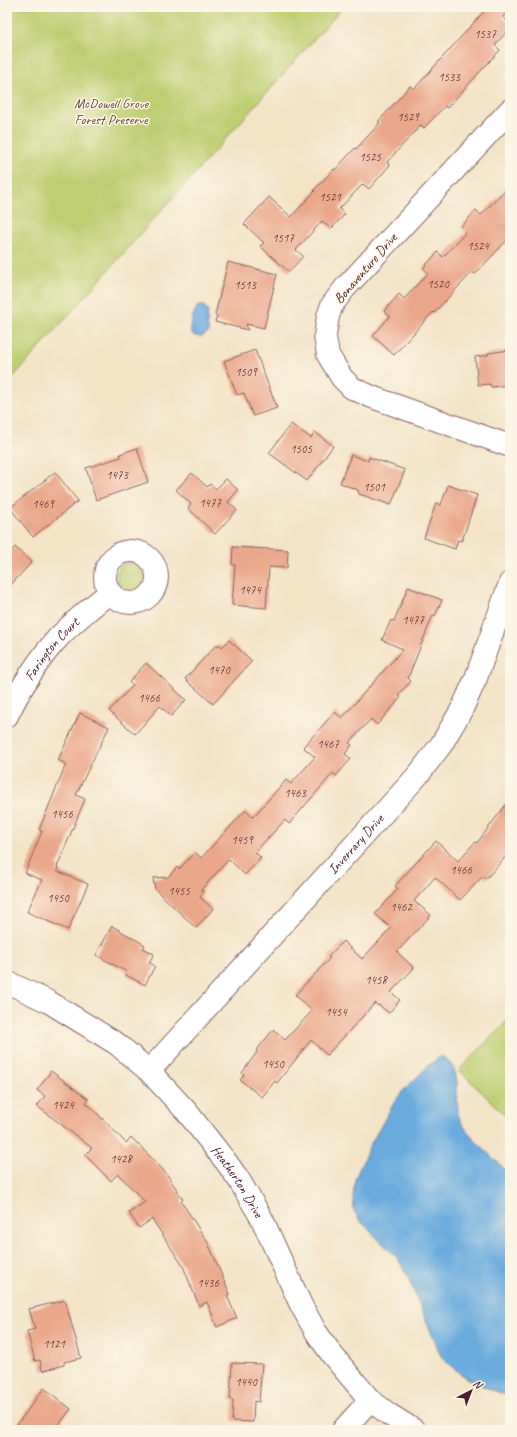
<svg xmlns="http://www.w3.org/2000/svg" width="517" height="1437" font-family="Caveat,sans-serif">
  <rect width="100%" height="100%" fill="#fcf5e5"/>
  <filter id="ink" filterUnits="userSpaceOnUse"><feTurbulence type="fractalNoise" baseFrequency=".025" numOctaves="2"/><feDisplacementMap in="SourceGraphic" scale="8" xChannelSelector="R" yChannelSelector="G"/><feConvolveMatrix kernelMatrix="1 2 1 2 8 2 1 2 1" color-interpolation-filters="sRGB"/></filter>
  <filter id="wash" filterUnits="userSpaceOnUse"><feTurbulence type="fractalNoise" baseFrequency=".012" numOctaves="4" result="noise"/><feDisplacementMap in="SourceGraphic" scale="16" xChannelSelector="R" yChannelSelector="G"/><feGaussianBlur stdDeviation="0.9" result="paint"/><feColorMatrix in="noise" values="0 0 0 0 0 0 0 0 0 0 0 0 0 0 0 0 0 1.4 0 .05"/><feComposite in="paint" operator="in"/></filter>
  <g filter="url(#wash)">
    <rect width="100%" height="100%" fill="#f3e4c8"/>
    <path fill="#bece71" stroke="#84764e" d="M7,7H343L7,384Z
      M117 576a14 14 0 1 1 28 0a14 14 0 1 1-28 0Z
      M510,1018V1120L459,1070Z"/>
    <path fill="#6bacde" stroke="#5a6684" d="M198,306H204C210,311 207,315 207,322C207,326 209,329 208,333L201,337L195,336L191,333C190,325 193,312 198,306Z
      M441,1056C465,1069 454,1096 459,1117C463,1132 498,1162 510,1174V1396C483,1388 459,1377 441,1356L408,1277L398,1259L360,1221L354,1211L353,1198L355,1179L369,1147L394,1103L402,1092L430,1064Z"/>
    <g id="blocks">
      <path fill="#eaa78b" d="M488,7H510V9L503,17L510,24V28L495,45L500,50L447,108L445,106L424,128L421,125L387,162L390,165L369,189L363,184L339,209L345,214L331,229L322,221L296,250L303,256L289,272L260,246L264,243L244,224L269,197L291,217L315,191L314,190L334,169L335,170L355,148L356,149L380,123L378,122L410,86L414,89Z
        M510,185V237L475,274L472,272L434,313L433,312L394,355L373,336L390,316L384,311L399,294L404,299L428,273L423,268L438,252L443,257L466,232L461,227L476,210L481,215Z
        M228,262L277,274L264,328L246,324L248,330L215,322L217,315H215Z
        M255,350L277,408L253,416L244,393L237,395L224,361Z
        M510,350V385L491,387L490,384L478,385L475,357L488,355V353Z
        M291,424L311,438L315,432L333,446L307,481L269,453Z
        M137,448L148,482L96,500L86,468L121,457L120,454Z
        M351,455L368,461L369,457L405,470L391,505L359,494L358,490L340,483Z
        M55,472L78,501L33,537L10,508Z
        M192,473L207,487L210,484L216,489L226,479L238,490L228,502L237,510L215,534L188,508L191,504L176,490Z
        M448,485L477,495L462,541L458,540L455,549L424,538L436,503L441,505Z
        M15,547L32,562L7,589V556Z
        M233,547L288,550L287,568L269,567L266,608L232,605L235,565H232Z
        M408,587L442,600L435,616L433,615L408,678L411,681L398,695L401,697L377,725L371,719L349,743L352,745L345,754L351,759L336,776L333,773L289,824L285,820L255,852L261,858L245,875L229,859L201,890L203,892L200,897L213,909L196,928L155,889L153,878L168,877L177,867L179,869L195,852L201,858L246,810L253,817L286,780L291,784L315,757L303,747L335,712L342,718L403,649L382,640L391,620L394,621Z
        M229,640L252,661L213,704L185,679L216,645L217,647L219,644L222,647Z
        M146,663L186,700L171,716L160,706L135,734L109,711L133,685L129,682Z
        M80,713L109,727L76,795L85,799L57,867H58L57,871L88,884L68,930L27,912L42,880L25,873L42,831L39,830L66,764L58,760Z
        M510,799V852L486,879L483,876L460,900L435,877L414,901L431,915L397,952L414,968L391,992L400,1000L389,1013L379,1005L378,1006L375,1003L327,1055L311,1040L277,1083L275,1081L262,1097L240,1080L244,1075L242,1073L257,1052L256,1051L273,1030L285,1040L312,1011L295,995L330,958L328,957L343,941L362,959L391,928L375,914L398,889L395,886L436,841L458,861L475,842L477,843Z
        M112,926L145,945L143,948L154,954L149,962L155,966L145,985L126,975L127,972L96,955Z
        M51,1071L88,1099L86,1103L92,1108L126,1143L131,1137L166,1173L183,1199L181,1201L208,1243L230,1294L227,1296L237,1318L217,1327L207,1302L199,1306L183,1266L152,1219L139,1228L129,1213L145,1202L118,1174L111,1181L85,1155L92,1148L37,1106L45,1096L37,1090Z
        M65,1300L81,1358L64,1362V1365L42,1371L40,1360L35,1361L27,1331L35,1329L29,1309Z
        M232,1363L262,1364L259,1402L254,1401L253,1422L232,1421L233,1400H230Z
        M44,1388L71,1409L55,1430H13Z"/>
    </g>
  </g>
  <g filter="url(#ink)">
    <use href="#blocks" fill-opacity="0" stroke="#856462" stroke-width="1"/>
    <g fill="none" stroke-linecap="round" stroke-linejoin="round">
      <defs>
        <g id="minor">
          <path d="M510,110L345,288L332,305L328,316L325,336L328,355L342,378L352,388L372,397L510,446"/>
          <circle cx="131" cy="577" r="26"/>
          <path id="s1" d="M7,716C18,692 40,657 58,638C74,621 92,607 109,593"/>
          <path id="s2" d="M7,982L49,1002L117,1044L149,1071L187,1112L227,1163L239,1180L262,1219L301,1305L316,1332L333,1356L370,1400L390,1415L414,1430"/>
          <path id="s3" d="M149,1071L418,775L441,745L462,709L476,678L510,583"/>
          <path d="M343,1430L370,1400"/>
        </g>
      </defs>
      <use href="#minor" stroke="#856462" stroke-width="24"/>
      <use href="#minor" stroke="#fff" stroke-width="22"/>
    </g>
  </g>
  <g text-anchor="middle" stroke-width="3" stroke-linejoin="round" paint-order="stroke">
    <g font-size="12" fill="#724143">
      <text x="485" y="38">1537</text>
      <text x="449" y="81">1533</text>
      <text x="408" y="121">1529</text>
      <text x="370" y="161">1525</text>
      <text x="330" y="201">1521</text>
      <text x="283" y="242">1517</text>
      <text x="478" y="250">1524</text>
      <text x="438" y="288">1520</text>
      <text x="245" y="289">1513</text>
      <text x="246" y="376">1509</text>
      <text x="301" y="453">1505</text>
      <text x="117" y="479">1473</text>
      <text x="374" y="491">1501</text>
      <text x="210" y="507">1477</text>
      <text x="43" y="508">1469</text>
      <text x="250" y="594">1474</text>
      <text x="413" y="624">1477</text>
      <text x="219" y="674">1470</text>
      <text x="149" y="702">1466</text>
      <text x="328" y="748">1467</text>
      <text x="295" y="797">1463</text>
      <text x="62" y="818">1456</text>
      <text x="242" y="844">1459</text>
      <text x="461" y="874">1466</text>
      <text x="179" y="895">1455</text>
      <text x="58" y="902">1450</text>
      <text x="401" y="911">1462</text>
      <text x="376" y="984">1458</text>
      <text x="336" y="1016">1454</text>
      <text x="273" y="1068">1450</text>
      <text x="63" y="1109">1424</text>
      <text x="121" y="1163">1428</text>
      <text x="208" y="1287">1436</text>
      <text x="54" y="1348">1121</text>
      <text x="246" y="1386">1440</text>
    </g>
    <g font-size="14" fill="#674b3c" stroke="#fcf5e5">
      <text x="111" y="108">McDowell Grove<tspan x="111" dy="16">Forest Preserve</tspan></text>
    </g>
    <g font-size="14" fill="#4a1f2b" stroke="#fcf5e5">
      <text transform="translate(365 268) rotate(-49)" y="5">Bonaventure Drive</text>
      <text dy="5" stroke="none"><textPath href="#s1" startOffset="81">Farington Court</textPath></text>
      <text dy="5" stroke="none"><textPath href="#s3" startOffset="307">Inverrary Drive</textPath></text>
      <text dy="5" stroke="none"><textPath href="#s2" startOffset="310">Heatherton Drive</textPath></text>
    </g>
  </g>
  <rect width="517" height="1437" fill="none" stroke="#fcf5e5" stroke-width="24"/>
  <g transform="translate(471 1391) rotate(42)" stroke="#fcf5e5" stroke-width="3" paint-order="stroke">
  <path d="M0-3L7 15L0 10L-7 15Z" fill="#4a1f2b"/>
  <text y="-6" font-size="11" font-weight="bold" text-anchor="middle" fill="#4a1f2b">N</text>
  </g>
</svg>
